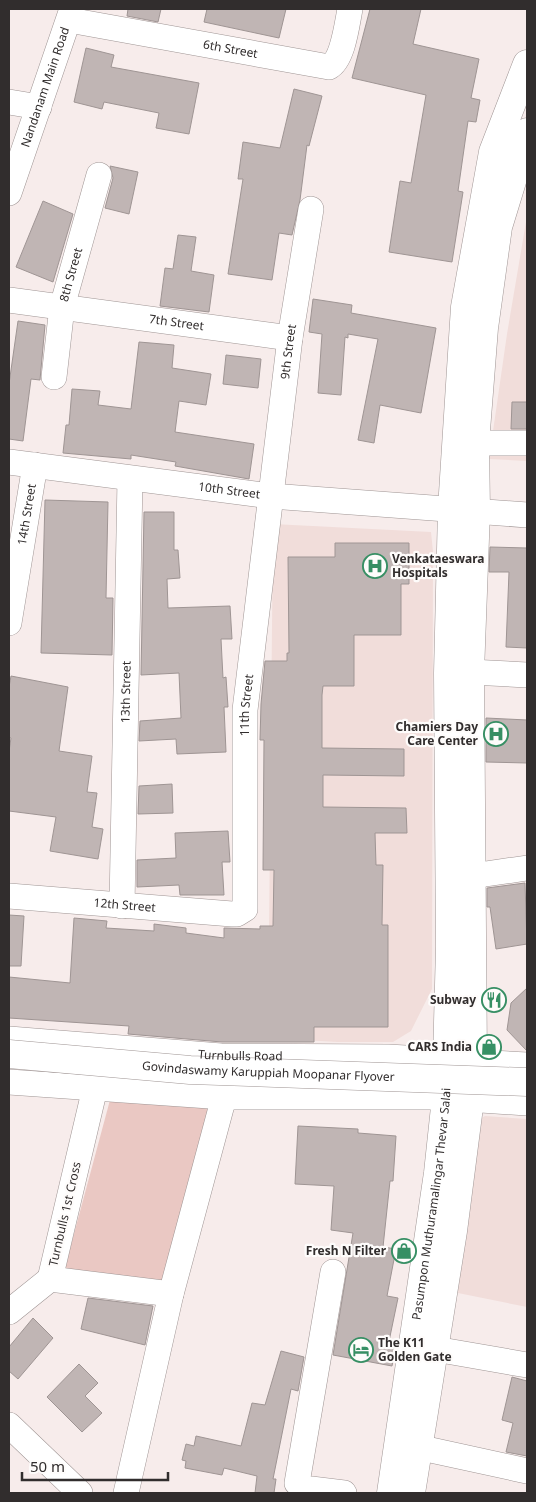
<svg xmlns="http://www.w3.org/2000/svg" width="536" height="1502" font-family="'Noto Sans',sans-serif">
  <rect width="100%" height="100%" fill="#f7eceb"/>
  <path fill="#f1ddda" d="M527,216V461L489,459L507,334Z
    M273,524L431,532L433,552L432,989L411,1031L393,1042H337L268,1038Z
    M485,1116L527,1119V1307L453,1292L474,1123Z"/>
  <path fill="#eac8c3" d="M110,1100L210,1104L165,1281L64,1271Z"/>
  <path fill="#c0b5b4" stroke="#9f9594" d="M128,9H161L158,22L127,16Z
    M207,9H286L279,38L204,22Z
    M370,9H421L413,44L479,59L471,98L480,100L476,122L468,121L458,191L463,192L452,262L389,252L400,181L411,183L426,95L352,78Z
    M86,48L114,55L111,67L199,83L189,134L156,128L159,113L104,102L102,109L74,102Z
    M294,89L322,96L309,146L307,145L300,200L292,235L279,233L272,280L228,274L243,179H238L243,142L280,148Z
    M110,166L138,172L129,214L105,208L113,178Z
    M43,201L73,214L53,282L16,267Z
    M178,235L196,237L191,271L214,275L209,312L160,306L165,268L173,269Z
    M313,299L352,305L351,313L436,328L421,413L380,405L374,443L358,440L378,339L348,334V338L345,337L341,395L318,393L322,334L309,332Z
    M18,321L45,325L40,380L31,379L23,441L9,439V384Z
    M139,342L174,345L172,368L211,374L206,405L179,401L175,432L254,444L249,479L175,466L176,462L131,455V459L63,453L66,425H69L72,389L100,391L98,405L131,409Z
    M226,355L261,359L258,388L223,384Z
    M512,402H527V429H511Z
    M45,500L108,502L106,598H113L112,655L41,653Z
    M144,512H174V550H178L180,578L167,579L168,608L230,606L232,639H221L223,678L226,677L228,707H224L226,752L177,754L176,739L139,741L140,721L181,718L179,673L141,675Z
    M335,543H409V584H401V635H354V686H323L322,695V748L404,749V776L323,775V807L406,808L407,833H375L376,865H383L382,925H388V1027H314V1042H222L128,1034L129,1026L9,1018V977L70,983L74,918L107,921L106,928L154,931V924L186,928V933L224,938V928L260,929V926H273L274,870H263L264,740H260L261,704L265,661H287V653H289L288,557H335Z
    M490,547L527,548V648L506,647L509,572H489Z
    M11,676L68,687L59,751L92,756L87,792L97,793L92,827L103,829L98,859L50,851L56,817L9,811V751L11,738L9,737V687Z
    M486,718L527,720V763L486,762Z
    M172,784L173,813L138,814L139,786Z
    M228,831L230,862H222L224,895H180L179,885L137,887V860L176,858L175,833Z
    M525,883L527,944L496,949L490,907H487V888Z
    M9,915L24,916L21,966H9Z
    M527,988V1051L507,1030L511,1003Z
    M298,1126L358,1129V1133L396,1136L393,1181H390L383,1247L396,1249L387,1296L398,1298L388,1346L396,1347L392,1366L333,1355L353,1233L331,1230L334,1186L295,1184Z
    M88,1298L153,1306L145,1345L81,1329Z
    M33,1318L53,1338L18,1379L9,1371V1347Z
    M281,1351L304,1357L298,1391L291,1389L273,1479H276L274,1493H255L257,1476L224,1468L222,1475L185,1468L186,1461L182,1460L186,1444L194,1446L196,1436L241,1446L252,1403L265,1405Z
    M79,1364L98,1383L85,1396L102,1413L82,1432L47,1397Z
    M512,1377L527,1381V1456L506,1452L513,1423L502,1420Z"/>
  <g fill="none" stroke-linecap="round" stroke-linejoin="round">
    <defs>
      <g id="minor">
        <path id="s1" d="M69,20L329,67C343,60 347,24 350,9"/>
        <path d="M9,102L39,107"/>
        <path id="s2" d="M9,193L72,9"/>
        <path id="s3" d="M9,300L290,338"/>
        <path id="s4" d="M54,377L62,307L99,175"/>
        <path d="M475,443H527"/>
        <path id="s5" d="M9,462L271,496L527,515"/>
        <path id="s6" d="M9,623L35,465"/>
        <path d="M470,672L527,675"/>
        <path d="M472,876L527,868"/>
        <path id="s7" d="M9,896L232,914H237L245,909V710L290,338L311,209"/>
        <path id="s8" d="M122,906L130,479"/>
        <path id="s9" d="M9,1039L221,1056L388,1057L527,1065"/>
        <path d="M9,1082L224,1097H436L527,1103"/>
        <path d="M95,1088L50,1279L171,1294"/>
        <path d="M333,1272L297,1483L303,1488L344,1493"/>
        <path d="M9,1312L50,1279"/>
        <path d="M435,1349L527,1365"/>
        <path d="M9,1425L80,1493"/>
        <path d="M417,1447L527,1471"/>
        <path d="M126,1493L171,1294L224,1097"/>
      </g>
      <g id="major">
        <path id="s10" d="M391,1493L438,1173L446,1098L450,947L448,673L452,509L465,307L493,152L527,64"/>
        <path d="M411,1493L453,1231L470,1099L473,1063L470,672L476,511L475,443L484,328L498,227L527,132"/>
      </g>
    </defs>
    <use href="#minor" stroke="#9f9594" stroke-width="26"/>
    <use href="#major" stroke="#9f9594" stroke-width="29"/>
    <use href="#minor" stroke="#fff" stroke-width="25"/>
    <use href="#major" stroke="#fff" stroke-width="28"/>
    <defs>
      <g id="major-bridge">
        <path id="s11" d="M9,1054L190,1070L527,1082"/>
      </g>
    </defs>
    <use href="#major-bridge" stroke="#9f9594" stroke-width="29" stroke-linecap="butt"/>
    <use href="#major-bridge" stroke="#fff" stroke-width="28"/>
  </g>
  <defs>
    <symbol id="hospital-ring" viewBox="-11 -11 22 22"><circle r="9.5" fill="#fefcfb" stroke="#378f64" stroke-width="1.5"/><path d="M-5-5h3v3.5h4V-5h3V5h-3V1.5h-4V5h-3Z" fill="#378f64"/></symbol>
    <symbol id="restaurant-ring" viewBox="-11 -11 22 22"><circle r="9.5" fill="#fefcfb" stroke="#378f64" stroke-width="1.5"/><path d="M-5-6h1v4h1v-4h1v4h1v-4h1v5L-1.5 .5V6h-2V.5L-5-1ZM5-6V6H3V1.5H1.5Q1.5-4 5-6Z" fill="#378f64"/></symbol>
    <symbol id="shop-ring" viewBox="-11 -11 22 22"><circle r="9.5" fill="#fefcfb" stroke="#378f64" stroke-width="1.5"/><path d="M-5-2.5h2.3a2.7 3.5 0 0 1 5.4 0H5L5.5 6h-11ZM-1.5-2.5h3a1.5 2.3 0 0 0-3 0Z" fill="#378f64"/></symbol>
    <symbol id="hotel-ring" viewBox="-11 -11 22 22"><circle r="9.5" fill="#fefcfb" stroke="#378f64" stroke-width="1.5"/><path d="M-6-4.5h1.5V1H6V5H4.5V3h-9V5H-6ZM-4 0a1.8 1.8 0 1 1 3.6 0ZM.5 0V-2.5h3Q6-2.5 6 0Z" fill="#378f64"/></symbol>
  </defs>
  <g fill-rule="evenodd">
    <use href="#hospital-ring" x="361" y="552" width="28" height="28"/>
    <use href="#hospital-ring" x="482" y="720" width="28" height="28"/>
    <use href="#restaurant-ring" x="480" y="986" width="28" height="28"/>
    <use href="#shop-ring" x="475" y="1033" width="28" height="28"/>
    <use href="#shop-ring" x="390" y="1237" width="28" height="28"/>
    <use href="#hotel-ring" x="347" y="1336" width="28" height="28"/>
  </g>
  <g text-anchor="middle" stroke-width="4.5" stroke-linejoin="round" paint-order="stroke">
    <g font-size="12" fill="#312d2d" stroke="#fefcfb">
      <text dy="4" stroke="none"><textPath href="#s1" startOffset="164">6th Street</textPath></text>
      <text dy="4" stroke="none"><textPath href="#s2" startOffset="112">Nandanam Main Road</textPath></text>
      <text dy="4" stroke="none"><textPath href="#s4" startOffset="104">8th Street</textPath></text>
      <text dy="4" stroke="none"><textPath href="#s3" startOffset="169">7th Street</textPath></text>
      <text dy="4" stroke="none"><textPath href="#s7" startOffset="798">9th Street</textPath></text>
      <text dy="4" stroke="none"><textPath href="#s5" startOffset="222">10th Street</textPath></text>
      <text dy="4" stroke="none"><textPath href="#s6" startOffset="110">14th Street</textPath></text>
      <text dy="4" stroke="none"><textPath href="#s8" startOffset="214">13th Street</textPath></text>
      <text dy="4" stroke="none"><textPath href="#s7" startOffset="442">11th Street</textPath></text>
      <text dy="4" stroke="none"><textPath href="#s7" startOffset="116">12th Street</textPath></text>
      <text dy="4" stroke="none"><textPath href="#s9" startOffset="232">Turnbulls Road</textPath></text>
      <text dy="4" stroke="none"><textPath href="#s11" startOffset="260">Govindaswamy Karuppiah Moopanar Flyover</textPath></text>
      <text dy="4" stroke="none"><textPath href="#s10" startOffset="292">Pasumpon Muthuramalingar Thevar Salai</textPath></text>
      <text transform="translate(65 1214) rotate(-77)" y="4">Turnbulls 1st Cross</text>
    </g>
    <g font-size="12" font-weight="bold" fill="#312d2d" stroke="#fefcfb" text-anchor="end">
      <text x="392" y="563" text-anchor="start">Venkataeswara<tspan x="392" dy="14">Hospitals</tspan></text>
      <text x="478" y="731">Chamiers Day<tspan x="478" dy="14">Care Center</tspan></text>
      <text x="476" y="1004">Subway</text>
      <text x="472" y="1051">CARS India</text>
      <text x="386" y="1255">Fresh N Filter</text>
      <text x="378" y="1347" text-anchor="start">The K11<tspan x="378" dy="14">Golden Gate</tspan></text>
    </g>
  </g>
  <rect width="536" height="1502" fill="none" stroke="#312d2d" stroke-width="20"/>
  <path d="M22 1472v8h146v-8" fill="none" stroke="#312d2d" stroke-width="2.5"/>
  <text x="30" y="1472" font-size="15" fill="#312d2d" stroke="#fefcfb" stroke-width="4" paint-order="stroke">50 m</text>
</svg>
